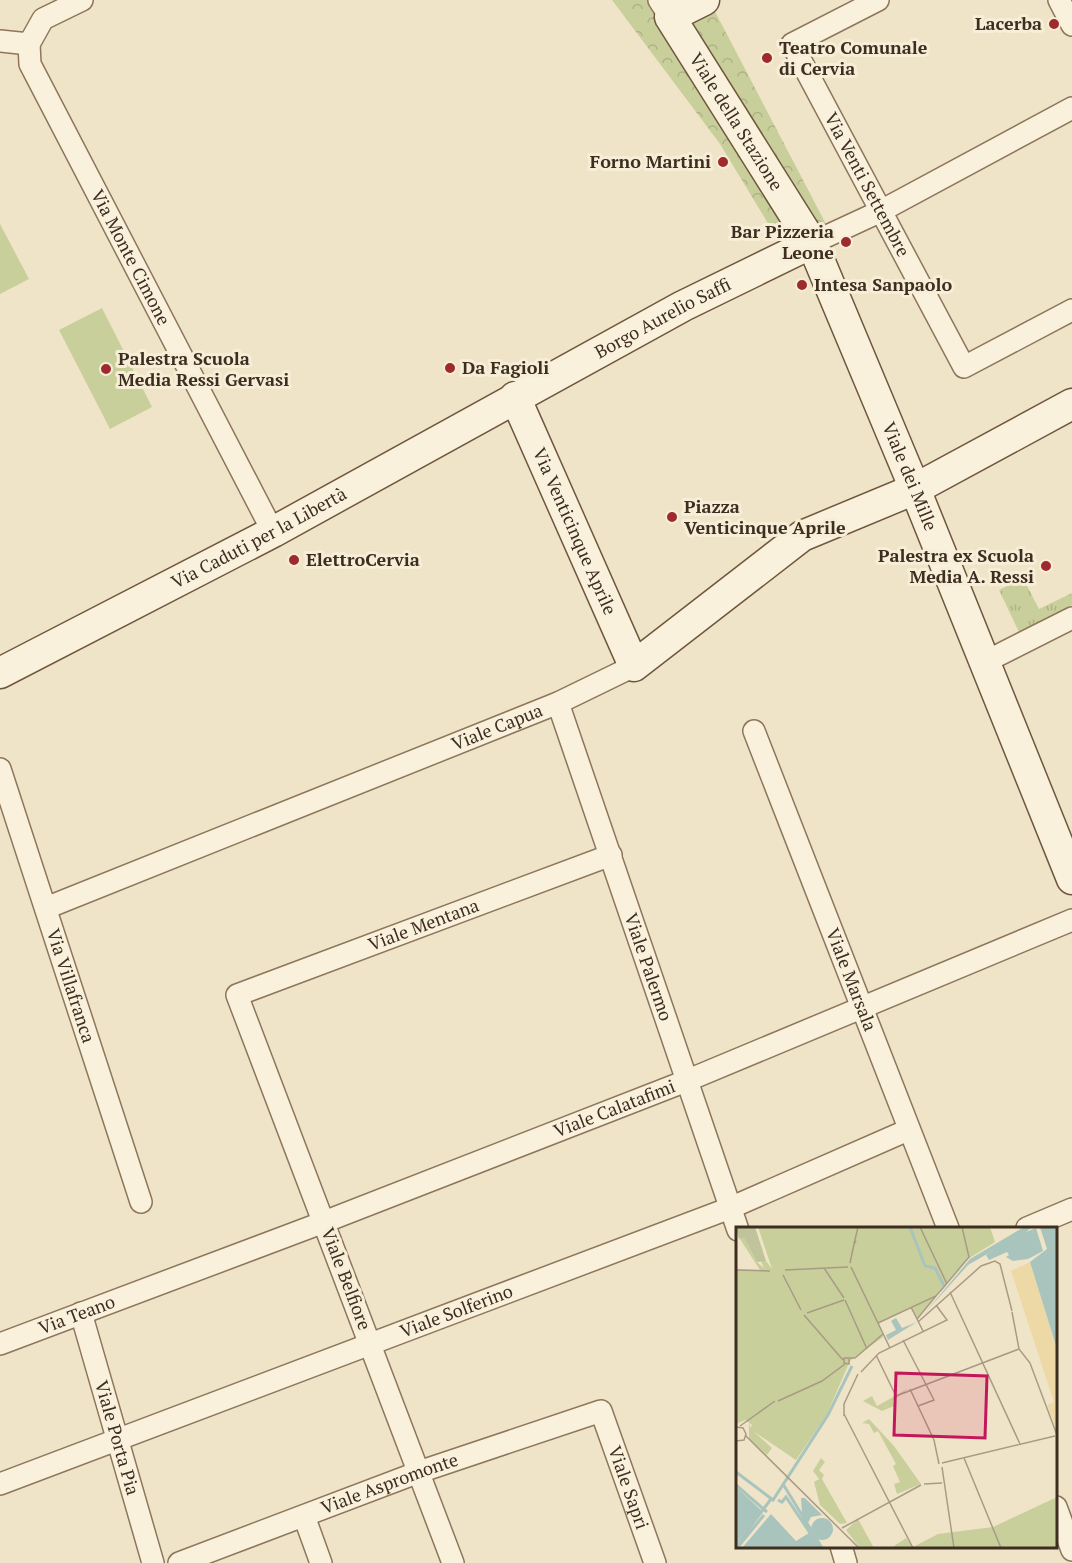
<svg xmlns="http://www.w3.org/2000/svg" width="1072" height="1563" font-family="'PT Serif',serif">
  <defs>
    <pattern id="forest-crowns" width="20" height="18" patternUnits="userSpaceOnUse" patternTransform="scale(1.5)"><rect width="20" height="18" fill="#c9cf9b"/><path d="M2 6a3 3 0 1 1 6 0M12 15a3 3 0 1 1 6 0" fill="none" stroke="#aeb285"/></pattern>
    <pattern id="park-tufts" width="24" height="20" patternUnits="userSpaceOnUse" patternTransform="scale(1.5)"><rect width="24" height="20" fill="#c9cf9b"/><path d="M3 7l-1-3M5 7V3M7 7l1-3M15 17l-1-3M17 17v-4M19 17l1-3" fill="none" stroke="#aeb285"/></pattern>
  </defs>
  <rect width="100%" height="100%" fill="#f0e4c8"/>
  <path fill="#c9cf9b" d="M0,224L29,279L0,294Z
    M102,308L152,407L110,429L59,330Z"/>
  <path fill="url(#forest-crowns)" d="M612,0H709L827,226L778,240L720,144Z"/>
  <path fill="url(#park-tufts)" d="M1023,578L1039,609L1072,593V605L1019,632L999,590Z"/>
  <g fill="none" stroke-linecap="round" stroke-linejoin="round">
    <defs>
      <g id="street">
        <path d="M659,0L670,17"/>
        <path id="s1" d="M878,0L792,44L964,367L1072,310"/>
        <path d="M1059,0L1072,25"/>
        <path d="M0,41L29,44L43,19L82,0"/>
        <path id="s2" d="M29,44L30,64L273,532"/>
        <path d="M812,243L879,212L1072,108"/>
        <path d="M985,662L1072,618"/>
        <path id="s3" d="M558,703L738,1230"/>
        <path id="s4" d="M754,731L948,1228"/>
        <path id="s5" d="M0,769L141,1202"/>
        <path id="s6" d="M46,908L558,703L634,666"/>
        <path d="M1027,1228L1072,1209"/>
        <path id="s7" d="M81,1313L153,1563"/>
        <path id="s8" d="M0,1344L324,1222L686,1081L1072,920"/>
        <path id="s9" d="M0,1484L730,1208L908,1130"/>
        <path d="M1056,1507L1072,1550"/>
        <path d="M304,1516L321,1563"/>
        <path d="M841,1546L846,1563"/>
        <path id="s10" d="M179,1563L419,1472L601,1411L655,1563"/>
        <path id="s11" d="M453,1563L237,995L611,855"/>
      </g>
      <g id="secondary">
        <path id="s12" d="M704,0L670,17L812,243L915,489L1072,879"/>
        <path id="s13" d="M515,397L634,666L802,536L915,489L1072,404"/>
        <path id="s14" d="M0,673L273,532L683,306L812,243"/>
      </g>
    </defs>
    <use href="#street" stroke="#8d765c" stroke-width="24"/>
    <use href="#secondary" stroke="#6f573f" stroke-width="33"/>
    <use href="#street" stroke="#faf1dc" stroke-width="21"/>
    <use href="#secondary" stroke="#faf1dc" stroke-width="30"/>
  </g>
  <g fill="#9e2a2b" stroke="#f7eed8" stroke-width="2">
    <circle cx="1054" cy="24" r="6"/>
    <circle cx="767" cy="58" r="6"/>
    <circle cx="723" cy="162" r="6"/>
    <circle cx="846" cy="242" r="6"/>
    <circle cx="802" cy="285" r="6"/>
    <circle cx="450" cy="368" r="6"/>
    <circle cx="106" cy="369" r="6"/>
    <circle cx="672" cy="517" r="6"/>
    <circle cx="294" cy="560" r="6"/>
    <circle cx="1046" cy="566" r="6"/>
  </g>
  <g text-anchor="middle" stroke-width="6" stroke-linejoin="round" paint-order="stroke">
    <g font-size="18" font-weight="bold" fill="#3d2e20" stroke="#f7eed8" text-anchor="start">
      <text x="1042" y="30" text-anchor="end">Lacerba</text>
      <text x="779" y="54">Teatro Comunale<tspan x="779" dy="21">di Cervia</tspan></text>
      <text x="711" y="168" text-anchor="end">Forno Martini</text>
      <text x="834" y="238" text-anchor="end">Bar Pizzeria<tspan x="834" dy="21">Leone</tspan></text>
      <text x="814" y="291">Intesa Sanpaolo</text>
      <text x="118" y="365">Palestra Scuola<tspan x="118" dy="21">Media Ressi Gervasi</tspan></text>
      <text x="462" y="374">Da Fagioli</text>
      <text x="684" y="513">Piazza<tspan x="684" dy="21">Venticinque Aprile</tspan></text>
      <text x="1034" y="562" text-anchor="end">Palestra ex Scuola<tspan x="1034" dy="21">Media A. Ressi</tspan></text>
      <text x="306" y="566">ElettroCervia</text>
    </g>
    <g font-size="18" fill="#3d2e20" stroke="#f7eed8">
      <text dy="6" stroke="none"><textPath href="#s12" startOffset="162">Viale della Stazione</textPath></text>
      <text dy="6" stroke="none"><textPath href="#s1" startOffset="256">Via Venti Settembre</textPath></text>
      <text dy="6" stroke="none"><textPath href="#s2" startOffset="238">Via Monte Cimone</textPath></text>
      <text dy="6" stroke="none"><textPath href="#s14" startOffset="752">Borgo Aurelio Saffi</textPath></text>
      <text dy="6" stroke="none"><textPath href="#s12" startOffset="558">Viale dei Mille</textPath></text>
      <text dy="6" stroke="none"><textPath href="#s13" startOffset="147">Via Venticinque Aprile</textPath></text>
      <text dy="6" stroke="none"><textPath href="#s14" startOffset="292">Via Caduti per la Libertà</textPath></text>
      <text dy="6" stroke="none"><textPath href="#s6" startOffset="486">Viale Capua</textPath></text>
      <text dy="6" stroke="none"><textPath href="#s11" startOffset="807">Viale Mentana</textPath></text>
      <text dy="6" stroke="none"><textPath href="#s3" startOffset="279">Viale Palermo</textPath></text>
      <text dy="6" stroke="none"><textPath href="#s4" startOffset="267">Viale Marsala</textPath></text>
      <text dy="6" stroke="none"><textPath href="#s5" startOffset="228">Via Villafranca</textPath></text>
      <text dy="6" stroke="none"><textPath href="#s8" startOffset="658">Viale Calatafimi</textPath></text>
      <text transform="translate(346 1279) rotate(69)" y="6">Viale Belfiore</text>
      <text dy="6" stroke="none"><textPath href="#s9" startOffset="488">Viale Solferino</textPath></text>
      <text dy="6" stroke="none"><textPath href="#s8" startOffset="82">Via Teano</textPath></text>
      <text dy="6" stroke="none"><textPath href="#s7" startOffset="130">Viale Porta Pia</textPath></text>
      <text dy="6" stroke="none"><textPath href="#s10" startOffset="225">Viale Aspromonte</textPath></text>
      <text dy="6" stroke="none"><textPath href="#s10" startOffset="530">Viale Sapri</textPath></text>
    </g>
  </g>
  <g transform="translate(736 1227)">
    <rect width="321" height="321" fill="#f0e4c8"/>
    <path d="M133,192L158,219L185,257L161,267L158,257L164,255L157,239L160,237L142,204L138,206L133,197L126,196ZM85,231L89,235L83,243L88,248L86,252L111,296L104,297L84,278L78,255L83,252L77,244ZM122,292L138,321H124L110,303Z" fill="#c9cf9b"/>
    <path d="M22,0H254L259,15L232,32L181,91L174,81L143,96L147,110L114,134L90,189L60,233L14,202L16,198L9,193L0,197V42L24,43L4,12L8,11L21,35L28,41L25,34H30L36,42ZM173,161L157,174L158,179L146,184L127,174L136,169L141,179ZM321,270V321H155L170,311L177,320L202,307L257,300Z" fill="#c9cf9b"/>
    <path d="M294,35L321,122L319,198L311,178L318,175L275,44Z" fill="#ecd9a5"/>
    <path d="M0,0H19L30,34L21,35L8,11L3,12Z" fill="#bfc49a"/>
    <path d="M177,14L188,40L198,41L203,51L198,54L189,50ZM164,31L172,35L176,54L170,57L165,53L166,59L158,63L155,55L159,47L149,40ZM13,196L15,202L36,221L31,228L13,212Z" fill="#c9cf9b"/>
    <path d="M288,0H296L290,5L300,1L307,24L292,32L277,34L270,30L273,28L271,25L253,33L250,28L258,23L232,38L188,87L234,32ZM304,0H321V122L294,35L311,22ZM160,91L166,101L181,95L152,113L150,108L160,103L155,94ZM0,260L26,284L0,316ZM65,271H69L86,288L75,290L72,296L66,287ZM35,287L60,314L73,306L83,321H6ZM75 302a11 11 0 1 1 22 0a11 11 0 1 1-22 0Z" fill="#a9c4bc"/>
    <path fill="none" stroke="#a9c4bc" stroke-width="3" d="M174,0L189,39L199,41L208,59M0,245L37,273L92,188L116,139M47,257L86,321M0,258L31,285M42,273L46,275L50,270L84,321M0,319L35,272M1,321L28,288"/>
    <path fill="none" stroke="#a89b85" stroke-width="1.5" d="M184,0L211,57M120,14L118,17L122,0M114,36L118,17M115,40L154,121M88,41L108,71M0,43L34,44M49,43L112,40M47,48L65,83M214,65L284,217M109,73L131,122M175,80L187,104M276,85L283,122L294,136L321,208M71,86L108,73M68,88L107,133M181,92L200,69M182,95L245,39L259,34L264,37L276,84M142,96L200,69L207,61L233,30L226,0M167,113L198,173L182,179M140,128L160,169L283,122M113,132V137L108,136V131H119L147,107M125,145L143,126L211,93L200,78M174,162L198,213L203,237M42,174L86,154L109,137M108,187L177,321M108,189V177L122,147M4,199L39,174M0,200L7,201L10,207L8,213L0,214M10,209L123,321M228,231L265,321M206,236L319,209M206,240L218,321M188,257L206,256M106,301L185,258"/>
    <path fill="#c2185b" fill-opacity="0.15" stroke="#c2185b" stroke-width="3" d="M160,146L251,149L249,211L158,208Z"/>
    <rect width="321" height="321" fill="none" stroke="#3d2e20" stroke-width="3"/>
  </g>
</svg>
